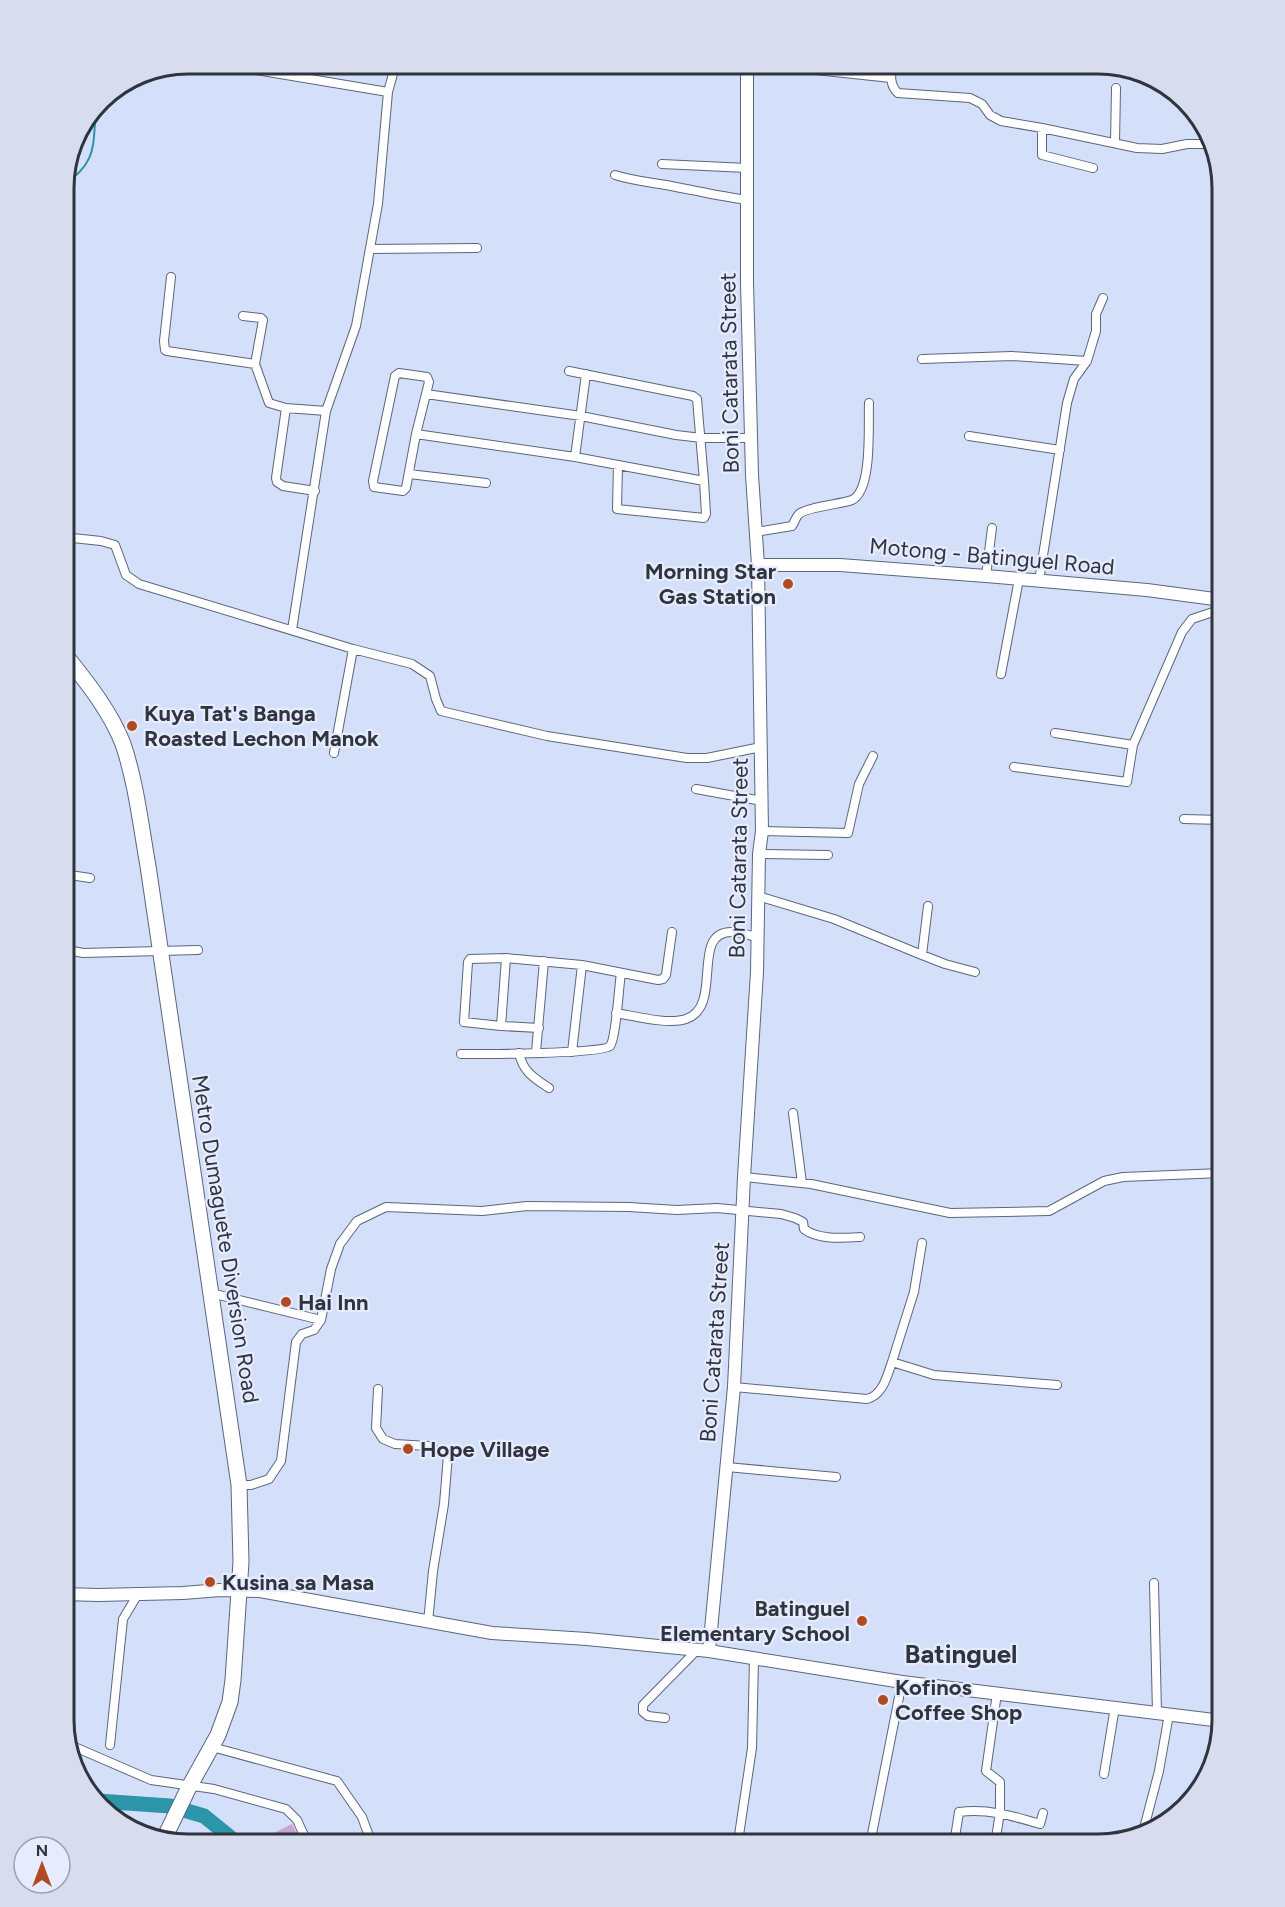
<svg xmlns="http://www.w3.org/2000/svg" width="1285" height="1907" font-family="Figtree,sans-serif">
  <rect width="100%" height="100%" fill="#d4dffa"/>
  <path fill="#cca4d4" d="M292,1824L300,1840L292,1844H267L264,1838Z"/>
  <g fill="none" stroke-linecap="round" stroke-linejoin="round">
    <path stroke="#2b95aa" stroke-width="2" d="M63,186C101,159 91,144 97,104"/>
    <path stroke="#2b95aa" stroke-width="15" d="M98,1801L170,1806L204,1816L230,1837L233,1844
      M609,1844L642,1841L659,1844"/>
    <defs>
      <path id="street" d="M892,63C891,74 889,85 898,93L970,98L982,104L990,115L1001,121L1042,128L1137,148L1162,149L1187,144H1210
        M220,64L388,92
        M747,67L797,68L891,78
        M1042,128V155L1093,168
        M1115,143L1116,88
        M662,164L747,168
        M615,175C637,182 659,183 681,188C703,192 725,197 747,200
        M370,249L477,248
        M171,277L164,341L165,350L167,351L255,364
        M243,316L261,318L263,320L255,364L269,403L286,408L326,411
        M922,359L1012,356L1087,361
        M399,373L427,377L429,382L416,434L406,488L403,491L374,487L373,481L395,376Z
        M426,394L581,416L676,435L702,438H750
        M286,408L276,478L277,482L283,486L315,491
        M416,434L575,457L704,481L697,399L693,396L569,371
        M969,436L1060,450
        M575,457L586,374
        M618,465L617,509L704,518L706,514L704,481
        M409,474L486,483
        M756,532L792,526C794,523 796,517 799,514C807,507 842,504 852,500C873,490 868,424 869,403
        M63,537L101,541L115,545L126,575L139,584L353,649L412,664L430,676L436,699L441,711L547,736L687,758H707L761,747
        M986,576L992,528
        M1039,581L1067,403L1074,379L1087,361L1096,331V314L1103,298
        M292,630L326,411L356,326L378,204L388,92L396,63
        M1001,674L1019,579
        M1133,745L1182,632L1192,619L1222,609
        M334,753L353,649
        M1014,767L1127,782L1133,745L1055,733
        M696,789L762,801
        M1184,819L1222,820
        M762,831L848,833L859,784L873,756
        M759,854L828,855
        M63,874L90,878
        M758,896L834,919L922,955L928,906
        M63,949L83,953L198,950
        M922,955L945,964L975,972
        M616,1013C635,1016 668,1025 686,1019C725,1006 688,929 734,932C741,932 750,936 757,937
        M501,1026L506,958
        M539,1028L501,1026L464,1022L468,962L470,959L506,958L582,965L658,980L663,979L666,975L672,932
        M536,1052L544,961
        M572,1052L582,965
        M519,1053C523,1072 534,1078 549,1088
        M461,1054C480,1054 603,1054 610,1046C616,1039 619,985 621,973
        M793,1113L802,1183
        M744,1177L811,1184L950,1213L1049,1211L1104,1181L1123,1177L1222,1173
        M211,1293L321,1320
        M892,1362L914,1292L922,1243
        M734,1387L867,1399C883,1395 887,1376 892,1362L934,1375L1057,1385
        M378,1389L376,1428L383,1439L395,1444L428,1446L448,1455L444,1504L433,1571L428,1622
        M727,1467L836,1477
        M239,1485H251L269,1479L281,1461L296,1342L302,1334L314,1330L321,1320L331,1269L340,1244L357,1221L386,1207L482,1211L527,1206L629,1207L677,1210L717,1208L781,1214L795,1218L803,1222L804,1229C818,1240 843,1238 860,1237
        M1154,1583L1157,1713
        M665,1718L648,1716L643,1712V1705L697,1650
        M110,1745L123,1619L138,1594
        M70,1747L77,1748L151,1780L214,1789L286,1809L297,1820L308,1844
        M212,1747L337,1781L362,1817L372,1844
        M1104,1774L1115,1707
        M1143,1832L1159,1771L1169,1714
        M738,1842L752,1748L754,1659
        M870,1844L902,1682
        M954,1844L959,1812C987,1808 1013,1816 1040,1824L1043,1813
        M995,1844L1000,1812V1782L986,1771L997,1693"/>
      <path id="secondary" d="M758,565H840L986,576L1147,590L1222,600
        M63,1594L98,1595L183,1593L220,1590L260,1591L492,1633L587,1639L709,1651L902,1682L1222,1721
        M709,1651L734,1387L744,1177L757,972L759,854L762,831L758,565L752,475L747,283V63"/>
      <path id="highway" d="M63,652C85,680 110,710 123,744C136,782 141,827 148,866L239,1485L241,1562L233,1680L230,1702L218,1735L188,1789L164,1839"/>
    </defs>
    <use href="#street" stroke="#5c657c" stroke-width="10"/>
    <use href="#secondary" stroke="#5c657c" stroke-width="14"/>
    <use href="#highway" stroke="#5c657c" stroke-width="17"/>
    <use href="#street" stroke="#fff" stroke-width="8"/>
    <use href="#secondary" stroke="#fff" stroke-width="12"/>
    <use href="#highway" stroke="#fff" stroke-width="15"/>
  </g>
  <g fill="#b14a23" stroke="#e6ecfd" stroke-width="2">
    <circle cx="788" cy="584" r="6"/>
    <circle cx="132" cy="726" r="6"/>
    <circle cx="286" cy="1302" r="6"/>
    <circle cx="408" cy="1449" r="6"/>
    <circle cx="210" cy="1582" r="6"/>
    <circle cx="862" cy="1621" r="6"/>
    <circle cx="883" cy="1700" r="6"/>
  </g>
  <g text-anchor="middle" stroke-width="4.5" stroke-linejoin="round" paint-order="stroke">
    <g font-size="22" fill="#2f343e" stroke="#e6ecfd">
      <text transform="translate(729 373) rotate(-91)" y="8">Boni Catarata Street</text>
      <text transform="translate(992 556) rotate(5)" y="8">Motong - Batinguel Road</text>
      <text transform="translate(738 858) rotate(-89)" y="8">Boni Catarata Street</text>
      <text transform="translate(226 1239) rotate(81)" y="8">Metro Dumaguete Diversion Road</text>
      <text transform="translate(714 1342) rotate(-86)" y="8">Boni Catarata Street</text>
    </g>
    <g font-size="22" font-weight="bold" fill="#2f343e" stroke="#e6ecfd" text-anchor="start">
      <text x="776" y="579" text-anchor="end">Morning Star<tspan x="776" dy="25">Gas Station</tspan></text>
      <text x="144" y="721">Kuya Tat's Banga<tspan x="144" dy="25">Roasted Lechon Manok</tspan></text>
      <text x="298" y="1310">Hai Inn</text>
      <text x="420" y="1457">Hope Village</text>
      <text x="222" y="1590">Kusina sa Masa</text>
      <text x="850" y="1616" text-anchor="end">Batinguel<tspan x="850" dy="25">Elementary School</tspan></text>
      <text x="895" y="1695">Kofinos<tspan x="895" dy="25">Coffee Shop</tspan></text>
    </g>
    <g font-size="26" font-weight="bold" fill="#2f343e" stroke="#e6ecfd">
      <text x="961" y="1663">Batinguel</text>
    </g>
  </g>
  <path d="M0 0H1285V1907H0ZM188 74H1098A114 114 0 0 1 1212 188V1720A114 114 0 0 1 1098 1834H188A114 114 0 0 1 74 1720V188A114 114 0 0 1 188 74Z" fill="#d7ddee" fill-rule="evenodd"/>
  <path fill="none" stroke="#2f343e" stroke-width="3" d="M188 74H1098A114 114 0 0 1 1212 188V1720A114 114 0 0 1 1098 1834H188A114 114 0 0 1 74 1720V188A114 114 0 0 1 188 74Z"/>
  <g transform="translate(42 1865)"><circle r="28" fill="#e6ecfd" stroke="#9da2b1" stroke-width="1.5"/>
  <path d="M0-4.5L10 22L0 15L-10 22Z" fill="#b14a23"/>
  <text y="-9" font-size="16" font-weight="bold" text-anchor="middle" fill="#2f343e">N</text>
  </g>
</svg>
